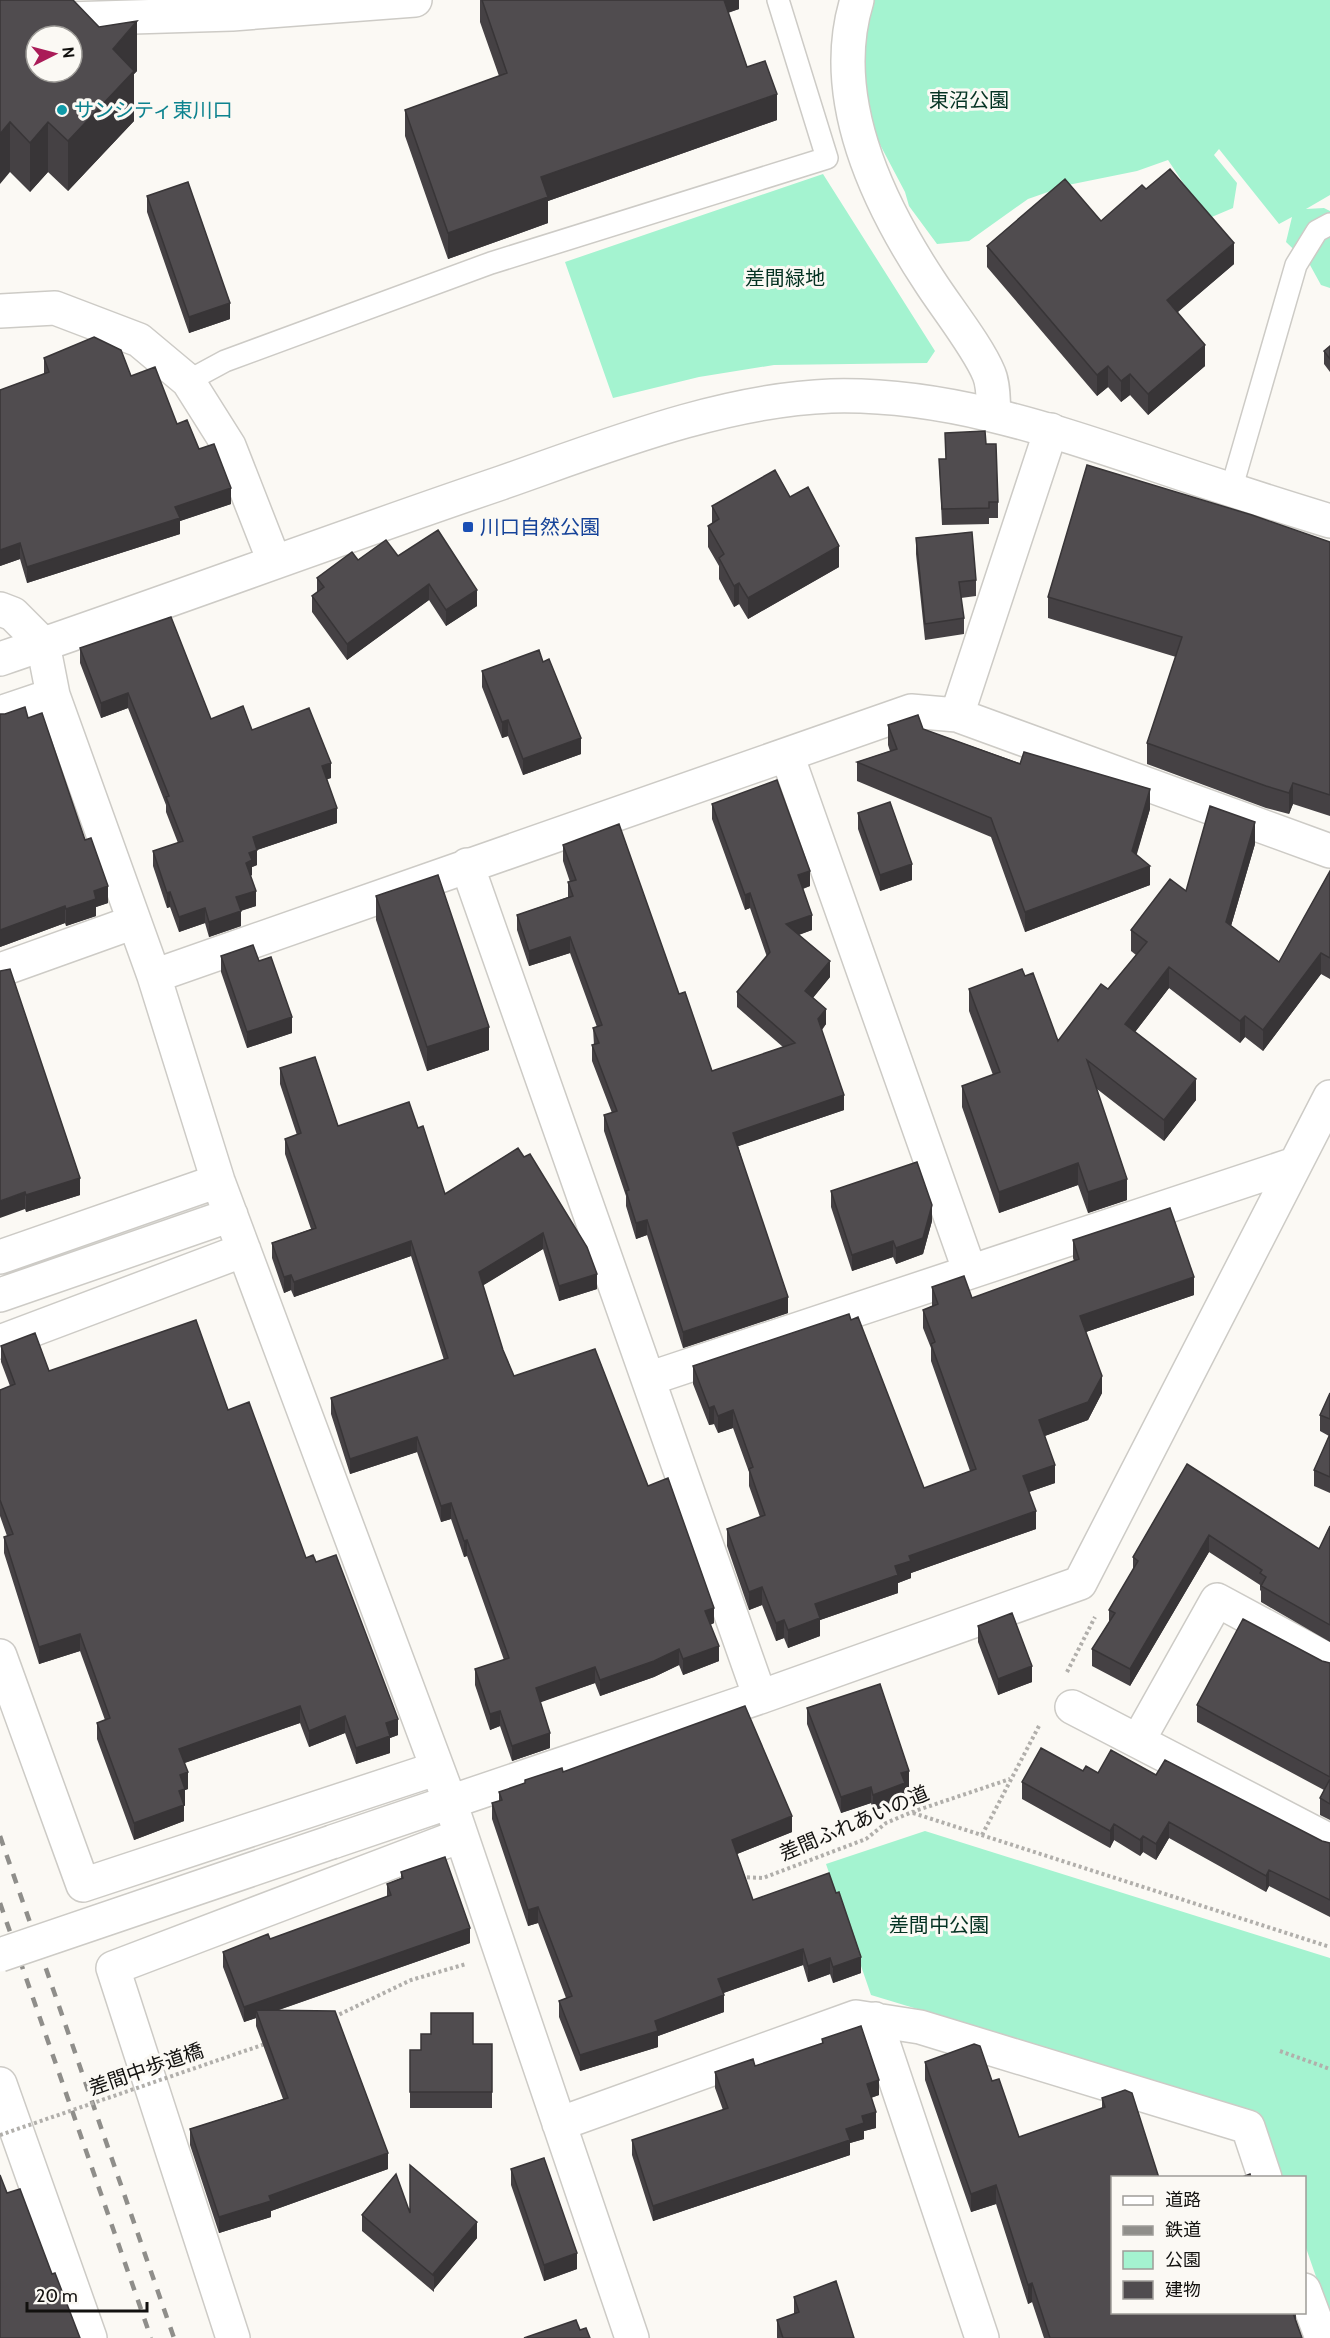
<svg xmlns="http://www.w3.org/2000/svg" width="1330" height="2338" font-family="Cabin,'Noto Sans JP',sans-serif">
  <rect width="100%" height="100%" fill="#fbf9f4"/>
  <path fill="#a4f3d0" d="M871,0H1330V195L1306,209L1324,208L1330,211V288L1321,285L1310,265L1286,242L1292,217L1279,224L1219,149L1214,155L1237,183L1233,208L1207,219L1168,160L1137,171L1068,185L1028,199L969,241L937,244L909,206L905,192L876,137L860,85L862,31Z
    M823,174L935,351L927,363L774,365L699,377L613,398L565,262Z
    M925,1831L1330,1958V2317L1305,2245L1304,2178L1281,2177L1258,2112L871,1995L826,1864Z"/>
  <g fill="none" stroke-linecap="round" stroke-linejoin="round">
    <defs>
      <path id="service" d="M188,381L225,361L491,263L827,158L778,0
        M1231,490L1296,265L1317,231L1330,224"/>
      <path id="minor" d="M857,0C827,97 877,202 930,282C946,307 978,347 989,374C994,386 993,402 994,415
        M0,21L232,14L415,0
        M0,311L55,308L139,340L188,381L229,446L274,561
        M0,609L13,614L43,644L53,695L0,713
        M53,695L154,976L218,1181L450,1802L632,2338
        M957,715L1051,430
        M787,755L970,1272
        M467,865L760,1697
        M0,970L134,922
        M154,976L911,711L957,715L1330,851
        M0,1257L218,1181
        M0,1295L231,1215
        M0,1342L244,1250
        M648,1379L1295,1164
        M0,1656L83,1885L435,1769
        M1072,1707L1330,1841
        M1139,1739L1217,1600L1330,1661
        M332,1842L760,1697L1080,1583L1330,1097
        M875,2019L982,2338
        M0,2084L90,2338
        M559,2124L856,2017L920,2027L1248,2127L1265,2178
        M1304,2290L1322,2338
        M233,2338L113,1968L460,1836"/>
      <path id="tertiary" d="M0,659C168,602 333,540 501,483C604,447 721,400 831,396C940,393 1042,427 1144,461C1206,482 1268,502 1330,521"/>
    </defs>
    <use href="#service" stroke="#cdcbc6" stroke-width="24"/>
    <use href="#minor" stroke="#cdcbc6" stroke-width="36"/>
    <use href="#tertiary" stroke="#cdcbc6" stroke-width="36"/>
    <path stroke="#b1afab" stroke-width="4" stroke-dasharray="3 3" stroke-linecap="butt" d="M1067,1672L1095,1617
      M913,1813L1330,1947
      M982,1835L1040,1724
      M741,1877L763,1878L866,1839L886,1823L912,1812L1010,1779
      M334,2017L411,1980L466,1964
      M1280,2051L1330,2069"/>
    <use href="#service" stroke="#fff" stroke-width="21"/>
    <use href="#minor" stroke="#fff" stroke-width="33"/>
    <use href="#tertiary" stroke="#fff" stroke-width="33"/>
    <path stroke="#8f8e8a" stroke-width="4.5" stroke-dasharray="10 10" stroke-linecap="butt" d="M0,1836L174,2338
      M0,1903L151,2338"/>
    <defs>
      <path id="minor-bridge" d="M0,1955L332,1842"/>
    </defs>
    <use href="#minor-bridge" stroke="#cdcbc6" stroke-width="36" stroke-linecap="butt"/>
    <path stroke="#b1afab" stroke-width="4" stroke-dasharray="3 3" stroke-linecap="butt" d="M0,2135L268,2043"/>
    <use href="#minor-bridge" stroke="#fff" stroke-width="33"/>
  </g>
  <path fill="#454144" d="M0,0L137,71L134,74V121L68,191L48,172L30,192L10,172Z
    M480,0H739V9L728,13L747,67L777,120L548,201V223L448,259L405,136V110L499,76L480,22Z
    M1146,189L1234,264L1178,312L1205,366L1148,415L1130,395L1121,402L1108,387L1097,396L987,267V246L1101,221Z
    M147,196L230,319L189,333L147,212Z
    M1330,346V372L1324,364V351Z
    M44,358L131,376L199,449L231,504L180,521V534L27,583L20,559L0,566V390L44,374Z
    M986,444L998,502V518H989V524L942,525L939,459H945Z
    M790,497L839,567L748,619L739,604L734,607L719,579V566L708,547V526L712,523V506Z
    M916,538L976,580V596L961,598L964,618V634L925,640L916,554Z
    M1330,542V816L1293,804L1289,814L1266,808L1147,764V743L1176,657L1048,618V597Z
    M398,556L477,606L446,626L429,600L347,660L312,612V596L317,592V578L358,560Z
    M80,648L211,719L252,730L331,778L327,779L337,823L257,850V865L252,867V875L250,876L256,906L241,911V926L209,937L205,923L179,932L170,907L167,908L153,866V851L178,843L166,812V805L128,708L101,718L80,663Z
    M543,662L581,754L523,775L508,736L502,738L482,687V671Z
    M0,714L28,718L85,840L108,903L96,907V916L66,926L65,923L0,947Z
    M888,725L923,729L1150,809L1136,855L1150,885L1025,932L991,837L857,781V762L890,751L888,745Z
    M712,804L810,886L803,889L812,930L799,935L830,977L813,998L826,1024L822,1030L844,1110L738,1146L788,1313L683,1348L647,1235L636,1239L626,1206V1196L604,1131V1115L612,1113L592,1061V1045H594L593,1028L597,1027L570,953L529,966L517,930V915L568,897V882H570L563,861V845L679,994L712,1071L783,1047L737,1007V992L767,957L750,908L745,910L712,819Z
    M858,813L912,880L880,891L858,829Z
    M1255,844L1231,926L1279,962L1330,871V979L1321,974L1263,1051L1245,1037L1240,1043L1169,988L1135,1032L1196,1100L1164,1141L1097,1089L1127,1200L1088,1213L1078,1185L999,1213L962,1107V1086L993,1075L969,1011V989L1025,976L1058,1041L1108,989L1136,955L1131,951V930Z
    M376,896L489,1050L427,1071L376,920Z
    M221,956L259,961L292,1033L247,1048L221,972Z
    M0,971L80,1195L26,1212L25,1209Z
    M280,1068L338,1126L418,1128L445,1194L518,1148L597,1289L559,1301L543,1249L483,1285L503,1350L514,1376L648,1486L714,1623L710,1625L719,1661L683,1675L679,1665L654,1677L600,1696L595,1683L540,1702L550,1748L512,1761L500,1726L490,1730L475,1685V1669L504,1660L467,1556L464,1557L451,1519L441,1522L417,1452L350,1474L331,1414V1398L444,1360L411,1256L294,1297L291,1290L284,1293L272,1258V1243L311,1229L285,1154V1139L297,1135L280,1084Z
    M831,1191L932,1221L923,1254L896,1264L893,1257L852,1271L831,1207Z
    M1073,1240L1194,1295L1086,1332L1102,1393L1088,1420L1045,1436L1055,1483L1029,1492L1036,1529L911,1573V1578L898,1583V1593L820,1620V1636L788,1648L784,1638L776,1641L762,1605L749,1610L727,1546V1529L760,1517L749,1486V1472L733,1428L718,1433L714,1424L709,1425L693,1384V1366L924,1488L970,1471L931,1361V1348L923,1328V1310L932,1306V1287L972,1298L1074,1261L1073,1258Z
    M1,1346L49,1371L228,1410L306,1558L316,1562L398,1735L390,1738V1753L356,1764L345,1733L309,1747L300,1723L184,1763L188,1789L185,1790V1805L184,1806V1821L134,1840L97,1739V1723L105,1720L80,1651L39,1664L4,1553V1537L7,1536L0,1516V1390L10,1386L1,1362Z
    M1330,1393V1493L1314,1486V1470L1329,1436L1320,1431V1415Z
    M1187,1464L1319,1549L1330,1526V1642L1261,1602V1591L1260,1590V1585L1209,1552L1130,1686L1092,1666V1649L1109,1622V1610L1133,1570V1557Z
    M978,1626L1032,1682L998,1695L978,1642Z
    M1322,1661L1330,1663V1820L1320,1815V1798L1324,1790L1197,1722V1705Z
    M807,1708L909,1787L905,1788V1799L873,1811L871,1803L841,1813L807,1724Z
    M1083,1771L1098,1773L1156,1775L1322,1841L1330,1843V1917L1269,1886L1266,1892L1169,1838L1156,1860L1143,1852L1140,1856L1114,1840L1110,1848L1022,1799V1782Z
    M563,1772L792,1832L737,1854L753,1900L861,1973L833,1983L830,1974L808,1982L803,1965L723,1993L724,2012L658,2036V2047L580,2071L559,2017V2001L566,1998L538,1923L528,1926L492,1819V1803L499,1801V1792L525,1783V1780Z
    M401,1872L470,1943L276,2011L388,2169L271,2211V2217L219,2233L190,2145V2129L283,2099L256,2026V2018L244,2022L223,1967V1952L270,1939L387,1897V1884L401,1878Z
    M822,2039L879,2095L871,2098L876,2128L864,2131V2139L850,2143V2155L653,2221L632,2155V2140L723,2110L715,2088V2072L755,2066L822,2044Z
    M473,2044H492V2108H410V2050H421Z
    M925,2062L992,2081L1019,2137L1102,2108V2098L1125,2090L1113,2178L1296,2313V2320L1302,2338H1044L1032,2302L1028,2304L996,2204L971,2212L925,2080Z
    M511,2169L577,2269L544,2281L511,2185Z
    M410,2213L477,2238L434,2289V2292L362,2231V2215Z
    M794,2297L854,2338H777V2320L794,2314Z"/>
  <path fill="#383537" d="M720,0H739V9L720,15Z
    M137,21V71L134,74V121L68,191V141L113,49Z
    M777,94V120L548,201V223L448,259V233L541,177Z
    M10,122V172L0,184V134Z
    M48,122V172L30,192V143Z
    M1234,243V264L1167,321V300Z
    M230,303V319L189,333V317Z
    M1205,345V366L1148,415V394Z
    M1108,366V387L1097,396V375Z
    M1130,374V395L1121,402V381Z
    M231,488V504L180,521V534L27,583V567L175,507Z
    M20,543V559L0,566V550Z
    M839,546V567L748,619V598Z
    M739,583V604L734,607V586Z
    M429,584V600L347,660V644Z
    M477,590V606L446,626V610Z
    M128,693V708L101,718V703Z
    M508,720V736L502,738V722Z
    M581,738V754L523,775V759Z
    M331,763V778L322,781V766Z
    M1293,783V804L1289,814V793Z
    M1150,789V809L1132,871V851Z
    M337,808V823L257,850V865L252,867V875L246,878V863L253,837Z
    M1255,822V844L1226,943V922Z
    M912,864V880L880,891V875Z
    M1150,866V885L1025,932V912Z
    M810,871V886L798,890V875Z
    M108,886V903L96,907V916L66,926V909L94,891Z
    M256,891V906L236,912V897Z
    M170,892V907L167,908V893Z
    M750,893V908L745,910V895Z
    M65,906V923L0,947V930Z
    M205,908V923L179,932V917Z
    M241,911V926L209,937V922Z
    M812,915V930L786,939V924Z
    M570,937V953L529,966V951Z
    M1321,953V974L1263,1051V1030Z
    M830,961V977L805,1007V991Z
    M1169,967V988L1125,1045V1024Z
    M826,1009V1024L818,1034V1019Z
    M1245,1016V1037L1240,1043V1021Z
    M292,1017V1033L247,1048V1032Z
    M489,1027V1050L427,1071V1047Z
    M1196,1079V1100L1164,1141V1120Z
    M844,1095V1110L733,1148V1133Z
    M1078,1163V1185L999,1213V1192Z
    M80,1178V1195L26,1212V1195Z
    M1127,1179V1200L1088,1213V1192Z
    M25,1192V1209L0,1218V1201Z
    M932,1205V1221L923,1254L896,1264V1248Z
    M647,1220V1235L636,1239V1223Z
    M543,1233V1249L479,1288V1272Z
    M411,1241V1256L294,1297V1282Z
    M893,1241V1257L852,1271V1255Z
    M597,1274V1289L559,1301V1286Z
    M291,1275V1290L284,1293V1277Z
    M1194,1277V1295L1080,1334V1316Z
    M788,1297V1313L683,1348V1332Z
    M1102,1376V1393L1088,1420L1039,1438V1420Z
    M714,1406V1424L709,1425V1408Z
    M733,1410V1428L718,1433V1416Z
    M417,1437V1452L350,1474V1459Z
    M1055,1465V1483L1023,1494V1476Z
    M451,1503V1519L441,1522V1506Z
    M1036,1511V1529L911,1573V1578L898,1583V1593L820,1620V1636L788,1648V1630L815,1604L895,1566L909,1556Z
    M1209,1535V1552L1130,1686V1669Z
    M467,1540V1556L464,1557V1541Z
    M762,1587V1605L749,1610V1592Z
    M714,1608V1623L705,1627V1611Z
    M784,1620V1638L776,1641V1623Z
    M80,1634V1651L39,1664V1647Z
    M719,1646V1661L683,1675V1659Z
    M679,1649V1665L654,1677L600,1696V1680Z
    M1032,1666V1682L998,1695V1679Z
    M595,1667V1683L536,1704V1688Z
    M300,1706V1723L179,1765V1749Z
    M500,1711V1726L490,1730V1714Z
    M345,1716V1733L309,1747V1731Z
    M398,1719V1735L390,1738V1753L356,1764V1748L386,1723Z
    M550,1733V1748L512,1761V1746Z
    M909,1771V1787L905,1788V1799L873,1811V1795L901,1773Z
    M188,1772V1789L185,1790V1805L184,1806V1821L134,1840V1823L180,1775Z
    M871,1787V1803L841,1813V1797Z
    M792,1816V1832L732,1856V1840Z
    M1169,1822V1838L1156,1860V1844Z
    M1114,1824V1840L1110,1848V1831Z
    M1143,1836V1852L1140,1856V1840Z
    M1269,1870V1886L1266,1892V1876Z
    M538,1907V1923L528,1926V1910Z
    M470,1928V1943L258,2017L256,2010V2018L244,2022V2007Z
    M803,1949V1965L718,1995V1979Z
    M861,1957V1973L833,1983V1967Z
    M830,1958V1974L808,1982V1966Z
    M724,1995V2012L658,2036V2047L580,2071V2055L655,2021Z
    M879,2080V2095L867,2099V2084Z
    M876,2112V2128L864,2131V2139L850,2143V2155L653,2221V2206L846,2129L862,2116Z
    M388,2153V2169L271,2211V2217L219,2233V2217L269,2196Z
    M996,2185V2204L971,2212V2194Z
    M477,2222V2238L434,2289V2276L433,2274Z
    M577,2253V2269L544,2281V2265Z
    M1032,2283V2302L1028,2304V2285Z"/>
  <path fill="#504c4f" stroke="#383537" stroke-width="1.5" fill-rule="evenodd" d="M0,0H73L99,27L137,21L113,49L134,71L68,141L48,122L30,143L10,122L0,134ZM36,36H72V72H36Z
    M482,0H724L747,67L765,61L777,94L541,177L548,197L448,233L405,110L507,73Z
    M1170,169L1234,243L1167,300L1205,345L1148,394L1130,374L1121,381L1108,366L1097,375L987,246L1065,179L1101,221L1142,185L1146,189Z
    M188,182L230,303L189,317L147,196Z
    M94,337L121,350L131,376L155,367L177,424L187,420L199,449L214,444L231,488L175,507L180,518L27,567L20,543L0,550V390L49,372L44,358Z
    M1330,346V359L1324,351Z
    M985,431L986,444H996L998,502H989V508L942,509L939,459H946L945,433Z
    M1087,465L1252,515L1330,542V795L1293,783L1289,793L1266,786L1147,743L1182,637L1048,597Z
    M775,470L790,497L808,487L839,546L748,598L739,583L734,586L719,558L724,554L708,526L719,519L712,506Z
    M438,530L477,590L446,610L429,584L347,644L312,596L324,587L317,578L352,552L358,560L386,540L398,556Z
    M972,532L976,580L959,582L964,618L925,624L916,538Z
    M171,617L211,719L243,706L252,730L309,708L331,763L322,766L337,808L253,837L257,850L249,853L252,860L246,863L256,891L236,897L241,911L209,922L205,908L179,917L170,892L167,893L153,851L183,841L166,797L169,796L128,693L101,703L80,648Z
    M539,650L543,662L549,659L581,738L523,759L508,720L502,722L482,671Z
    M25,707L28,718L42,713L85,840L91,838L108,886L94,891L96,899L66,909L65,906L0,930V714H5Z
    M918,715L923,729L1020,764L1024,752L1150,789L1132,851L1150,866L1025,912L991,818L857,762L897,749L888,725Z
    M777,780L810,871L798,875L812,915L786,924L830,961L805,991L826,1009L818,1019L844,1095L733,1133L788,1297L683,1332L647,1220L636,1223L626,1191L629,1190L604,1115L617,1111L592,1045L599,1043L593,1028L602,1025L570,937L529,951L517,915L573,896L568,882L576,880L563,845L619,824L679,994L685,992L712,1071L795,1043L737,992L770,952L750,893L745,895L712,804Z
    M890,802L912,864L880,875L858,813Z
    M1210,806L1255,822L1226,922L1279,962L1330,871V958L1321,953L1263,1030L1245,1016L1240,1021L1169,967L1125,1024L1196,1079L1164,1120L1087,1060L1127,1179L1088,1192L1078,1163L999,1192L962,1086L1000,1072L969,989L1022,969L1025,976L1033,973L1058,1041L1101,984L1108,989L1147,942L1131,930L1170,879L1186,891Z
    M438,875L489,1027L427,1047L376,896Z
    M253,945L259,961L271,957L292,1017L247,1032L221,956Z
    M10,969L80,1178L26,1195L25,1192L0,1201V971Z
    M315,1057L338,1126L409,1102L418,1128L423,1126L445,1194L518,1148L524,1157L530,1154L587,1247L597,1274L559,1286L543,1233L479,1272L503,1350L514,1376L595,1349L648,1486L668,1478L714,1608L705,1611L719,1646L683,1659L679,1649L654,1661L600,1680L595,1667L536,1688L550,1733L512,1746L500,1711L490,1714L475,1669L509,1658L467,1540L464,1541L451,1503L441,1506L417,1437L350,1459L331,1398L448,1358L411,1241L294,1282L291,1275L284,1277L272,1243L316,1228L285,1139L301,1133L280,1068Z
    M917,1162L932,1205L923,1238L896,1248L893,1241L852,1255L831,1191Z
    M1170,1208L1194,1277L1080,1316L1102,1376L1088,1402L1039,1420L1055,1465L1023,1476L1036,1511L909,1556L911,1561L895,1566L898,1575L815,1604L820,1618L788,1630L784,1620L776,1623L762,1587L749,1592L727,1529L765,1515L749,1469L753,1467L733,1410L718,1416L714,1406L709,1408L693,1366L849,1314L851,1320L858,1317L924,1488L976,1469L931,1344L935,1342L923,1310L938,1304L932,1287L964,1276L972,1298L1079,1259L1073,1240Z
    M196,1320L228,1410L249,1402L306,1558L313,1555L316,1562L336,1555L398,1719L386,1723L390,1736L356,1748L345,1716L309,1731L300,1706L179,1749L188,1772L180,1775L185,1789L179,1791L184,1805L134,1823L97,1723L110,1718L80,1634L39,1647L4,1537L13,1534L0,1500V1390L15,1384L1,1346L35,1333L49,1371Z
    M1330,1393V1419L1320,1415Z
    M1330,1434V1477L1314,1470Z
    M1187,1464L1319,1549L1330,1526V1625L1261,1586L1266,1577L1260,1573L1262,1570L1209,1535L1130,1669L1092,1649L1115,1613L1109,1610L1138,1561L1133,1557Z
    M1012,1613L1032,1666L998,1679L978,1626Z
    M1243,1619L1322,1661L1330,1663V1777L1197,1705Z
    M880,1684L909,1771L901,1773L905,1783L873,1795L871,1787L841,1797L807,1708Z
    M745,1706L792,1816L732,1840L753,1900L829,1873L836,1893L839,1892L861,1957L833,1967L830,1958L808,1966L803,1949L718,1979L724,1995L655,2021L658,2031L580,2055L559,2001L572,1996L538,1907L528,1910L492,1803L502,1800L499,1792L525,1783V1780L562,1768L563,1772Z
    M1041,1748L1083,1771L1086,1766L1098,1773L1111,1750L1156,1775L1165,1760L1322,1841L1330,1843V1900L1269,1870L1266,1876L1169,1822L1156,1844L1143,1836L1140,1840L1114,1824L1110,1831L1022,1782Z
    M1330,1779V1804L1320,1798Z
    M445,1857L470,1928L244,2007L223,1952L268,1934L270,1939L391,1895L387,1884L403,1878L401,1872Z
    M256,2010L335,2011L388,2153L269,2196L271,2201L219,2217L190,2129L288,2098Z
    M431,2013H473V2044H492V2092H410V2050H421V2034H431Z
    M861,2026L879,2080L867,2084L876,2112L862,2116L864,2123L846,2129L850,2140L653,2206L632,2140L728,2108L715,2072L753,2059L755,2066L823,2043L822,2039Z
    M974,2044L980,2046L992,2081L999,2079L1019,2137L1105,2107L1102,2098L1125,2090L1132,2093L1159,2178H1113V2313H1293L1302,2338H1050L1032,2283L1028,2285L996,2185L971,2194L925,2062Z
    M544,2158L577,2253L544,2265L511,2169Z
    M410,2165L477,2222L433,2274L434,2276L362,2215L396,2174L410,2213Z
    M1250,2174L1251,2178H1240Z
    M0,2175L7,2193L20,2189L52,2274L55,2273L80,2338H0Z
    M836,2281L854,2338H783L777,2320L799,2312L794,2297Z
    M576,2320L580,2330L586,2328L590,2338H524Z"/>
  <circle fill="#0f9aa8" stroke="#fbf9f4" stroke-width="2" cx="62" cy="110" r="6"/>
  <rect fill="#1a4fb4" stroke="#fbf9f4" stroke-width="2" x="462" y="521" width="12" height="12" rx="3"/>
  <g text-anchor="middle" stroke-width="6" stroke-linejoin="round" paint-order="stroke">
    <g font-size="20" fill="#053323" stroke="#fbf9f4">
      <text x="969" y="107">東沼公園</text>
      <text x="785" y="285">差間緑地</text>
      <text x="939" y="1932">差間中公園</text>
    </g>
    <g font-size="20" fill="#0d838f" stroke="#fbf9f4" text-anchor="start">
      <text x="74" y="117">サンシティ東川口</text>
    </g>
    <g font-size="20" fill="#164399" stroke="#fbf9f4" text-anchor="start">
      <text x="480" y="534">川口自然公園</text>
    </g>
    <g font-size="20" fill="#12110f" stroke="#fbf9f4">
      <text transform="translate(854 1823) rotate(-23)" y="7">差間ふれあいの道</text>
      <text transform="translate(146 2069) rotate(-19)" y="7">差間中歩道橋</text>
    </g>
  </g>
  <rect x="1111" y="2176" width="195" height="138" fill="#fbf9f4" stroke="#9e9c98" stroke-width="1.5"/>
  <rect x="1123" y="2196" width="30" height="9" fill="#ffffff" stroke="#9e9c98" stroke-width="1.5"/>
  <text x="1165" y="2206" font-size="18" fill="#12110f">道路</text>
  <rect x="1123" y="2226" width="30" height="9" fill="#8f8e8a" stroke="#9e9c98" stroke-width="1.5"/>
  <text x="1165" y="2236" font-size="18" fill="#12110f">鉄道</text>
  <rect x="1123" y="2251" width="30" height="18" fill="#a4f3d0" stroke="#9e9c98" stroke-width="1.5"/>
  <text x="1165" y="2266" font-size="18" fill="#12110f">公園</text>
  <rect x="1123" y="2281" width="30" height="18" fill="#504c4f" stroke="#9e9c98" stroke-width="1.5"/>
  <text x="1165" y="2296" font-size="18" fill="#12110f">建物</text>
  <g transform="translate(54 54) rotate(84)"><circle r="28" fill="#fbf9f4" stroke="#9e9c98" stroke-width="1.5"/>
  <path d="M0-4.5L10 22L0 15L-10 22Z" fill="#aa1c58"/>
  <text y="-9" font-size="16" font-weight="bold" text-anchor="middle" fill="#12110f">N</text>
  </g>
  <path d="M27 2302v9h120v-9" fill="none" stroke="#12110f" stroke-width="3"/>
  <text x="36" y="2302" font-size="18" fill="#12110f" stroke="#fbf9f4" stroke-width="4.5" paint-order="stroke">20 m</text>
</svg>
